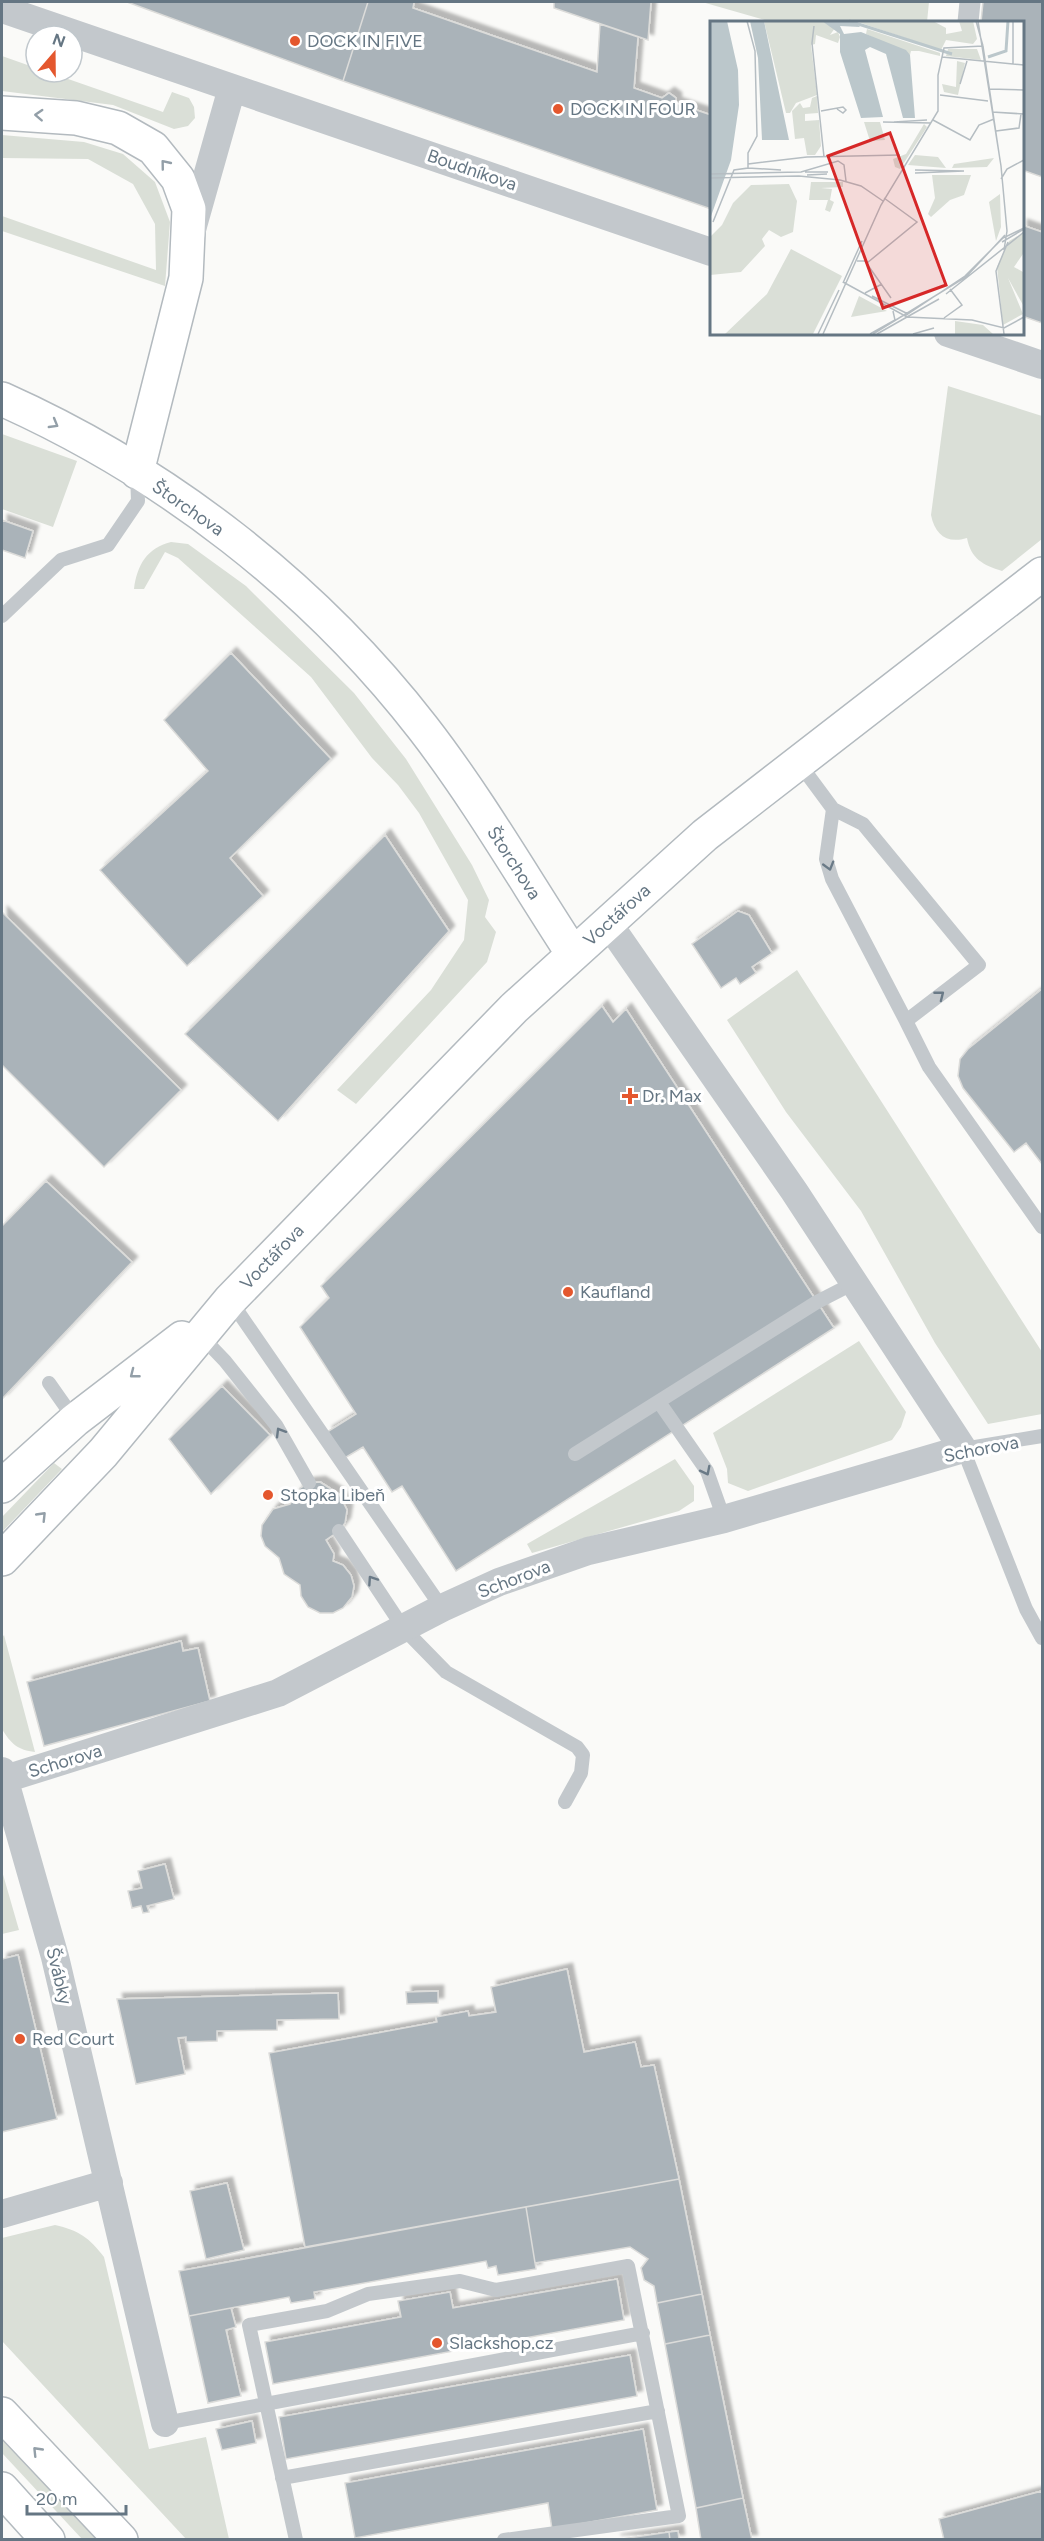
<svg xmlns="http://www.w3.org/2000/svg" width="1044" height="2541" font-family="Figtree,sans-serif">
  <defs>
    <filter id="shadow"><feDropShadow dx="5.5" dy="-5.5" stdDeviation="1.5" flood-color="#0004"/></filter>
  </defs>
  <rect width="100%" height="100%" fill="#fafaf8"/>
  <path fill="#dadfd7" d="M702,2H929L927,22H772Z
    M2,56L36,68V72H48L163,112L172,92L189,98L194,107L195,118L188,126L174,129L113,105L2,91Z
    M2,135L84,142L123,154L155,182L170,222L165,286L2,231V216L156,270L155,224L133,184L88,159L2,158Z
    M948,386L1042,416V539L1002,571C983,565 971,559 967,538C947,544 935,535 931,515Z
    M2,434L77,461L53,527L2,509Z
    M171,542L188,544L246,586L354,693L406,759L472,865L489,900L485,917L496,932L487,962L356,1104L337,1090L431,990L464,940L468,900L419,813L398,785L372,758L311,677L178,558L165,552L144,589H134C137,565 147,548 171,542Z
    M797,970L1042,1352V1414L988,1424L935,1343L861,1211L786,1112L727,1020Z
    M859,1341L906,1412L901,1427L892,1440L748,1491L728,1483L727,1469L713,1433Z
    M675,1459L694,1486V1501L679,1511L532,1553L527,1544Z
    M54,1463L62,1469L2,1532V1517Z
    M4,1635L35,1752C18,1750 11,1744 2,1729V1638Z
    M2,1871L19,1930L2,1934Z
    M55,2225C78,2230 90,2238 104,2257L149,2449L206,2437L229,2539H186L2,2341V2238Z
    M2,2435L99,2539H82L2,2453Z"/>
  <path fill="#aab3b9" stroke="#dcdcda" stroke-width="1.5" filter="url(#shadow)" d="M127,2H368L343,81Z
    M368,2H414L413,8L597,72L600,24L638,37L634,88L662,98L669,93L676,98V103L711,115V209L343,81Z
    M554,2H651L648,40L554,8Z
    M983,2H1042V177L1022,170V22H981Z
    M1022,225L1042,232V323L1022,316Z
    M2,520L33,531L25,558L2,550Z
    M231,653L331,759L230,858L263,896L187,966L100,870L208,771L164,720Z
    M385,835L449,931L278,1121L185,1034Z
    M738,911L749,915L772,953L752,967L756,973L740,984L736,978L721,988L692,944Z
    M2,912L181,1090L104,1167L2,1065Z
    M1042,989V1164L1026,1143L1014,1152L963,1088L958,1076L960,1059L968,1049Z
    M602,1006L613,1022L626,1009L834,1328L456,1571L402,1486L392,1492L363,1447L343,1459L327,1432L356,1414L300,1327L329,1298L321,1286Z
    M46,1181L132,1262L2,1399V1226Z
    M222,1386L270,1435L211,1494L169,1439Z
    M320,1482L339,1494L347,1510L345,1523L339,1531L326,1540L334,1554L333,1561L343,1565L351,1575L354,1586L352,1597L343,1608L333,1613H320L308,1607L301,1596L300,1585L284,1574L279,1558L265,1546L261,1536L262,1525L273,1509L290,1504L300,1488L309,1483Z
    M181,1641L183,1651L198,1648L210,1701L44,1746L27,1682Z
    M165,1864L174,1899L147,1906L149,1912L143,1913L141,1906L132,1908L128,1891L142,1888L138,1871Z
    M18,1955L57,2119L2,2132V1959Z
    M567,1969L584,2052L635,2042L641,2067L654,2065L679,2179L305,2247L269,2053L437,2022L436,2017L468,2011L469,2016L496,2012L491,1987Z
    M438,1991V2003L407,2004L406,1992Z
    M338,1993L339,2019L277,2020V2030L217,2031V2041L186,2042V2037L178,2038L185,2074L136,2084L117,1999Z
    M679,2179L702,2294L657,2303L654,2286L644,2280L641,2268L648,2259L630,2247L535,2263L526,2207Z
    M227,2183L244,2250L206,2259L190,2191Z
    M526,2207L536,2269L498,2275L496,2266L488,2268L486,2261L314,2292L315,2299L291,2303L289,2297L189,2316L179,2271Z
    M617,2279L624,2320L273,2384L265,2342L401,2317L398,2301L450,2292L453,2308Z
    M702,2294L710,2335L665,2344L657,2303Z
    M231,2308L236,2327L226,2330L241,2396L208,2403L189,2316Z
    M710,2335L743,2498L696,2508L665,2344Z
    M630,2355L637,2396L286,2459L279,2417Z
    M252,2421L256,2443L222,2450L216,2429Z
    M643,2429L657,2510L552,2529L548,2503L355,2538L345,2483Z
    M1042,2491V2540H944L939,2519Z
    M743,2498L752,2540H701L696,2508Z
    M678,2531L679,2540H670L669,2532Z
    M669,2532L670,2540H615Z"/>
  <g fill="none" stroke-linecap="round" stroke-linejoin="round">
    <defs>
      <path id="secondary" d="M2,113L76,118L118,128L153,148L178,179L189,209L186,278L137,472
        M2,399C165,472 313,586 423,728C478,799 524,879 573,954
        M2,1486L75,1420L182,1338
        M2,1559L103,1453L230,1300L514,1008L705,835L1042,574
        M2,2414L121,2540
        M2,2489L48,2540"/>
    </defs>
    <use href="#secondary" stroke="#b3babf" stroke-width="36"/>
    <path stroke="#c3c8cc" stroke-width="14" d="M2,616L61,560L108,545L138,501L137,474
      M799,763L833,809L863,824L979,965L906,1021L832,879L826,859L833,809
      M906,1021L929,1067L1042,1227
      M230,1300L442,1608
      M201,1336L225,1361L276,1425L309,1483
      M49,1383L75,1420
      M659,1402L707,1471L724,1519
      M1042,1436L963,1449L1026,1609L1042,1638
      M575,1454L817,1302L854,1283
      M339,1531L404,1629L446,1672L577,1747L583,1755L581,1773L565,1802
      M165,2423L643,2333
      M282,2478L658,2411
      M296,2540L249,2325L327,2311L368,2294L460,2281L496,2290L628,2266L679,2516L504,2540"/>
    <path stroke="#c3c8cc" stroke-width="21" d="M968,22L970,2"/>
    <path stroke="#c3c8cc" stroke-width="28" d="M2,9L711,252
      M191,233L232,88
      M948,333L1042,365
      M2,1771L55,1957L165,2423
      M5,1779L278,1693L442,1608L499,1582L588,1551L724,1519L963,1449L794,1191L608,923
      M2,2214L109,2183"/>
    <use href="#secondary" stroke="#fff" stroke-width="33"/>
  </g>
  <defs><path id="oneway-chevron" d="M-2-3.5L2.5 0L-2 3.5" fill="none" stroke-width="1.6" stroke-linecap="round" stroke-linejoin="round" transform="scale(1.5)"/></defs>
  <g stroke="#939fa8">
    <use href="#oneway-chevron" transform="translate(39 115) rotate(-177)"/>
    <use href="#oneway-chevron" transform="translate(165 164) rotate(-129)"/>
    <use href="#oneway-chevron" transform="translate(54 424) rotate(30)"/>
    <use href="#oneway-chevron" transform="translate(134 1374) rotate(142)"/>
    <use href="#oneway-chevron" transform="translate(42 1516) rotate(-46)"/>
    <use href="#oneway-chevron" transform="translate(37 2451) rotate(-134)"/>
  </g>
  <g stroke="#6a7a87">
    <use href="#oneway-chevron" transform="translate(829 866) rotate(74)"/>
    <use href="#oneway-chevron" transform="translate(940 995) rotate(-38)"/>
    <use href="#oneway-chevron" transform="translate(280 1432) rotate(-121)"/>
    <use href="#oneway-chevron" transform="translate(706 1471) rotate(63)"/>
    <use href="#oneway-chevron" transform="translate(372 1580) rotate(-124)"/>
  </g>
  <g fill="#e4572e" stroke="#fff" stroke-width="2">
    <circle cx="295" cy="41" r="6"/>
    <circle cx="558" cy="109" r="6"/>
    <path d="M627 1087h6v6h6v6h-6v6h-6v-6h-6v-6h6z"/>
    <circle cx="568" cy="1292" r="6"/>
    <circle cx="268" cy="1495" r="6"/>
    <circle cx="20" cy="2039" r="6"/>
    <circle cx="437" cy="2343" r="6"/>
  </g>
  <g text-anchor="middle" stroke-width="6" stroke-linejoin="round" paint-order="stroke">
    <g font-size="18" fill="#657683" stroke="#fff" text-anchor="start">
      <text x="307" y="47">DOCK IN FIVE</text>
      <text x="570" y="115">DOCK IN FOUR</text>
      <text x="642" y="1102">Dr. Max</text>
      <text x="580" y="1298">Kaufland</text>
      <text x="280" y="1501">Stopka Libeň</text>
      <text x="32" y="2045">Red Court</text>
      <text x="449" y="2349">Slackshop.cz</text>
    </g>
    <g font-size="18" fill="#657683" stroke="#fff">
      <text transform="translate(472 170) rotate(19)" y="6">Boudníkova</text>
      <text transform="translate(188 508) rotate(35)" y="6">Štorchova</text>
      <text transform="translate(514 863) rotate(57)" y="6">Štorchova</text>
      <text transform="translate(617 915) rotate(-42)" y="6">Voctářova</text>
      <text transform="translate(272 1257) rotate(-46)" y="6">Voctářova</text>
      <text transform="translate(981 1449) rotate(-11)" y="6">Schorova</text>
      <text transform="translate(514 1579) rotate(-21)" y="6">Schorova</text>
      <text transform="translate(65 1761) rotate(-17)" y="6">Schorova</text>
      <text transform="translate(59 1976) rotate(76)" y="6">Švábky</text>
    </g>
  </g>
  <g transform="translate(710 21)">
    <rect width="314" height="314" fill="#fafaf8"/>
    <path d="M54,0H112L125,7L120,14L128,11L130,16L128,22L106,14L105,23L101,24L107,74L86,82L80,92H76ZM145,0H223L236,7V13L252,10L249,0H263L267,18L263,23L236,19L231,29ZM157,8L230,32V35L209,30H201L200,34L156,13ZM238,28H267L271,39L236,35ZM247,40L255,42L248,74L234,71L232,63L246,66ZM107,75L108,92L95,93V100L109,99L111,125L105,134H97L94,117L85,118L82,90L90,82L93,87L100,86L102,77ZM154,101H170L175,119L160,120ZM214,103L217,106L190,148L185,146L183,138L196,133ZM205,134L228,136L236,147L198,144ZM284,137L277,146L242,147L244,143ZM222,154H261L254,174L240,179L221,196L218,193L225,177ZM101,161H133V166L111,167L122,168L120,179L124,181L120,191L115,189L118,179H99ZM79,163L87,180L83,211L71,216L59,209L52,218L55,225L31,251L0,254V216L12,204L23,182L41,164ZM290,173L291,206L286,220L279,181ZM313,212V233L304,246L313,251V284L298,257L313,293L293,304L287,246L299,220ZM81,228L132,255L103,313H15L57,273ZM149,275L177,290L141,296ZM245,300L273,304L283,313H245Z" fill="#dadfd7"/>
    <path d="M0,0H17L28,49L29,84L21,139L0,198ZM40,0H54L79,119H52L48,37ZM112,0H145L150,6L130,5L134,13L151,11L196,29L200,34L205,97H193L176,33L160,26L155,29L173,96L151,97L130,31V13Z" fill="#bbc7cb"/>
    <path fill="none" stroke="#bbc7cb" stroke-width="3" d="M139,0L242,33M278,36L296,30L298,0"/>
    <path fill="none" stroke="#b5bdc2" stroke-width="1.5" d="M266,0L273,25M268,0L291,145L297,210L294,229M104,5L102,22L114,136M273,25L290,139M232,36L314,44M303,43V0M250,63L257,40M279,68L314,69M230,74L278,80M111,90L133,86L136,89L133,92L127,88M282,91L314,93M223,99L260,119L269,104L284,98M173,101L221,102M184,101L217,99M286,110L309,107L311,93M38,143L97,136L190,134M38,147L71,149M95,151H118M205,152L254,150L205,149M0,153L91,151L128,140L134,144L136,160M97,154L117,153M0,157L89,155L130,159L151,165L173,180M291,158L297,148L314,139M3,201L24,149L38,147V132L47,115L45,30L37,0M292,221L314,208M147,240H155L181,277M157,242L207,201L174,177M133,261L197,296L262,299L294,307L314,296M133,262L152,220M155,272L172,263M236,273L314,211M162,275L198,293M195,295L255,255L293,217L314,207M197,296L229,278M234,297L252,284L240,268M108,313L129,269M113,313L171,184L228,90V54L234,27L273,25M160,313L185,299L183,290M163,313L256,256L295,214M167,313L197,296M203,313L224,307M294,313L286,250L298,221"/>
    <path fill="#d62828" fill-opacity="0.15" stroke="#d62828" stroke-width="3" d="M180,112L236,264L173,287L118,135Z"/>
    <rect width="314" height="314" fill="none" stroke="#657683" stroke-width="3"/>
  </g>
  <rect width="1044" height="2541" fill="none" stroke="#657683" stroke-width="6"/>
  <g transform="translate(54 54) rotate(20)"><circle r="28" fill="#ffffff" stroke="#c1c8cd" stroke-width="1.5"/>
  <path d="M0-4.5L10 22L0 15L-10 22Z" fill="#e4572e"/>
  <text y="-9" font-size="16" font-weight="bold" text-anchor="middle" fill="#657683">N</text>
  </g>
  <path d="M27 2505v9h99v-9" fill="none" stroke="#657683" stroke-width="3"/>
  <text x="36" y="2505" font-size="18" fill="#657683" stroke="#ffffff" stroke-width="4.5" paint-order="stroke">20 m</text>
</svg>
